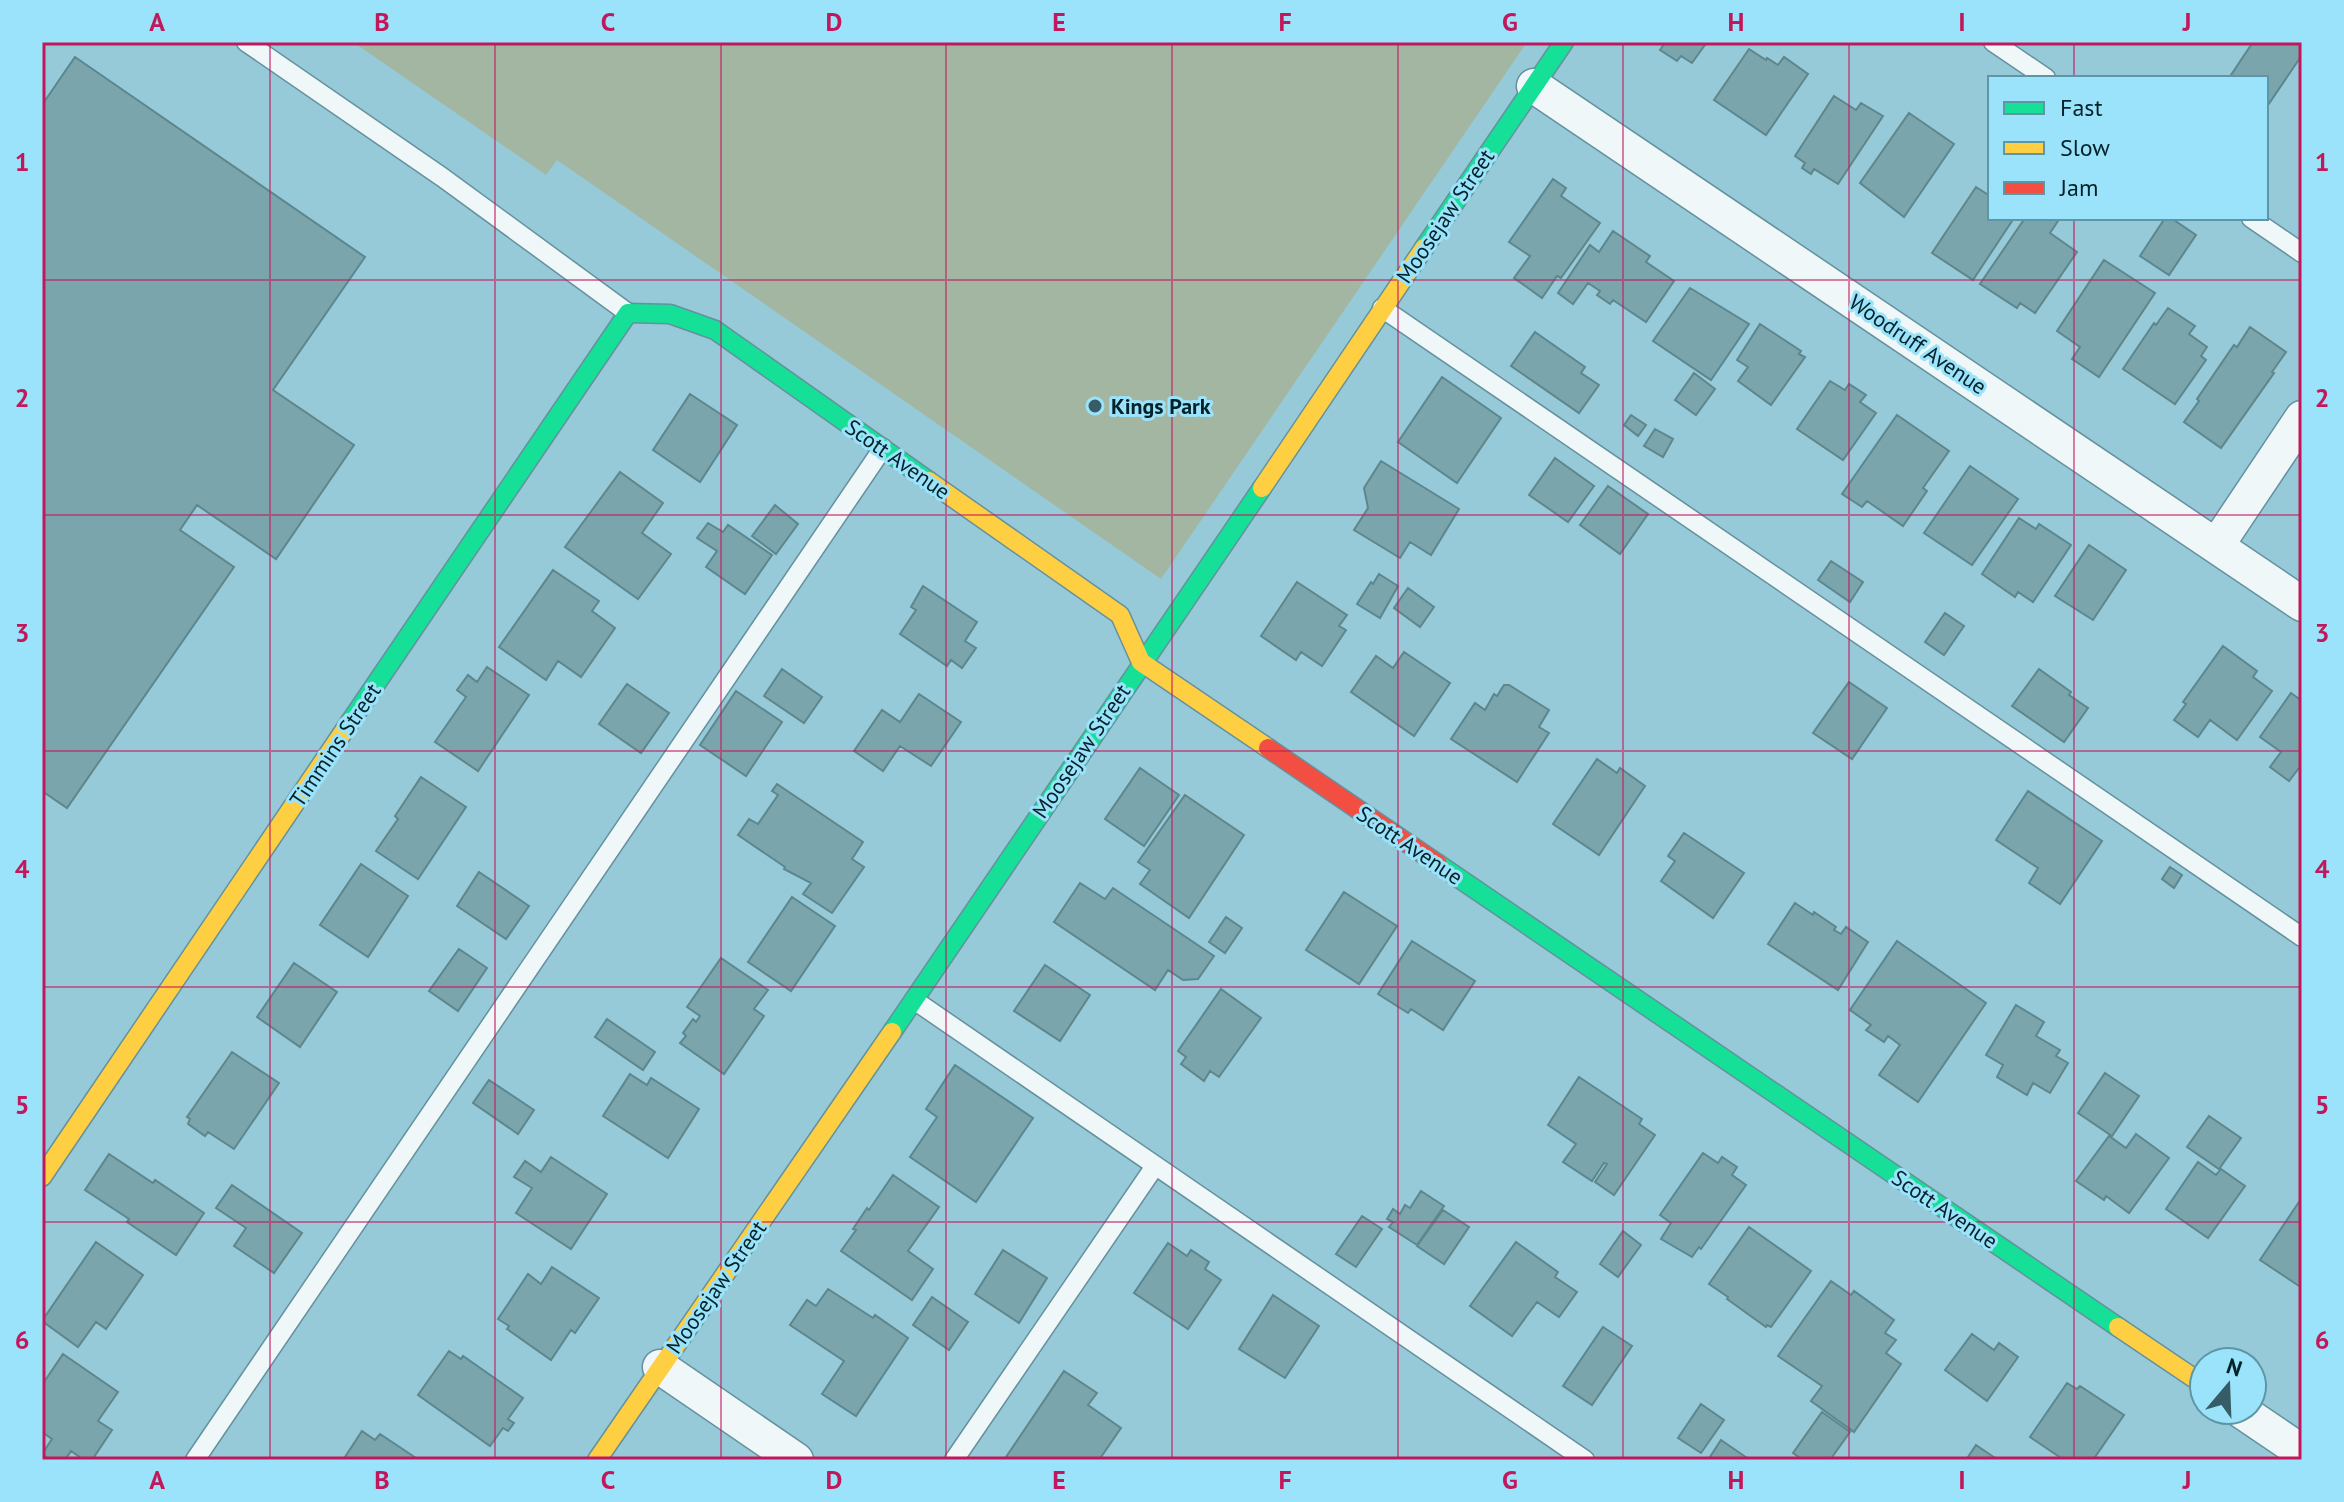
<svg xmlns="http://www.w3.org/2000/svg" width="2344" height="1502" font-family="'PT Sans',sans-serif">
  <rect width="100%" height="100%" fill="#96cad9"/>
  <path fill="#a3b6a2" d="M353,42H1527L1161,579L557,160L546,175Z"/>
  <path fill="#7ba5ac" stroke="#5d868d" stroke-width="2" d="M1662,42H1707L1692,63L1681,56L1677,61L1660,50L1664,44Z
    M2253,42H2302V55L2266,108V78H2229Z
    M1749,49L1766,60L1767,58L1778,65L1784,57L1808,74L1766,135L1714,100Z
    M75,57L365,257L273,390L354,445L276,559L197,505L180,530L234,567L67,808L42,791V105Z
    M1834,96L1856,110L1861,103L1883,116L1838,184L1814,169L1811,174L1802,168L1805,163L1795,156Z
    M1909,113L1954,144L1904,217L1860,183Z
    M1553,179L1566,188L1561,196L1600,223L1561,278L1557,276L1542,298L1514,278L1530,256L1509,242Z
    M1976,187L1990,196V218H2014L1973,280L1932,253Z
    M2025,218H2060L2050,233L2077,252L2035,313L2020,303L2017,308L1980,284Z
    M2165,218H2171L2196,235L2169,275L2140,256Z
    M1613,231L1650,256L1646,262L1674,281L1646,322L1613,300L1610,304L1597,295L1600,291L1588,283L1573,304L1558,293L1590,245L1599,252Z
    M2104,260L2155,293L2099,377L2072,359L2080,347L2057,331Z
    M1690,288L1749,324L1711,380L1653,341Z
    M2168,308L2195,326L2189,334L2207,347L2201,356L2206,360L2175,404L2123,369L2154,323L2156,325Z
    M1760,324L1801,351L1799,354L1805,357L1771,405L1738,381L1748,367L1737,360Z
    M2250,327L2286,352L2272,372L2274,373L2221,448L2184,422L2199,401L2197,399L2234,345L2237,347Z
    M1535,332L1585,367L1581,373L1599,385L1579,413L1511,366Z
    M1694,373L1715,389L1696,415L1675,400Z
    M1442,377L1501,418L1457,483L1398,442Z
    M1830,381L1845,390L1849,384L1866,395L1860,402L1876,413L1843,460L1797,429Z
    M690,394L737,425L700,482L653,450Z
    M1631,415L1646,425L1638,436L1624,425Z
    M1897,415L1949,451L1923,488L1927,491L1903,526L1867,501L1862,507L1842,494Z
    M1655,429L1673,439L1663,457L1644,446Z
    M1555,458L1594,486L1568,522L1529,495Z
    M1381,461L1459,509L1431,555L1410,542L1400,558L1354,530L1368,508L1364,488Z
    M1970,466L2018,499L1972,565L1924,533Z
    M620,472L663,503L642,533L671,554L638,599L565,547Z
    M1608,486L1648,514L1620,554L1580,525Z
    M775,505L798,524L776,554L752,536Z
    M2019,518L2036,529L2039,524L2071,545L2033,602L2018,592L2015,597L1982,574Z
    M708,523L723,532L728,525L772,555L745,594L706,567L717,551L697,538Z
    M2089,545L2126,570L2093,620L2055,596Z
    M1831,561L1863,582L1850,602L1818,580Z
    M553,570L599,601L592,611L615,628L581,677L558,661L546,680L499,647Z
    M1379,574L1398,586L1380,618L1357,604L1371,582L1373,584Z
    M1297,582L1347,615L1339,626L1346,630L1322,666L1301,652L1296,660L1261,636Z
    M923,586L977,622L965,641L976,648L962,668L951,660L947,666L900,634L916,610L911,607Z
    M1408,588L1434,607L1420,627L1394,608Z
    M1945,613L1964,626L1944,655L1925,642Z
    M2223,646L2257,671L2253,677L2272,691L2237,740L2210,720L2198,737L2174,720L2186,704L2183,702Z
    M1404,652L1450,683L1414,736L1351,692L1376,656L1393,668Z
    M487,667L529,695L478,771L435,742L466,697L457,690L468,675L477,682Z
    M782,669L822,697L804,723L764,696Z
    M2039,669L2071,692L2069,695L2088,708L2064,742L2012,706Z
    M1849,682L1887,708L1852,759L1813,733Z
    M627,684L669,713L641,753L599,724Z
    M1504,685H1509L1549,710L1539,727L1549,733L1517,782L1451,739L1475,703L1485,710L1494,694L1497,696Z
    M736,691L782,722L746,776L700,745Z
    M2291,693L2302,701V764L2289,781L2270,767L2281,752L2260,737Z
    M919,694L961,722L931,766L900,746L883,771L854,751L882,710L900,722Z
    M1597,759L1617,773L1620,768L1645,786L1599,855L1553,824Z
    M1140,768L1179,795L1144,846L1105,819Z
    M421,777L466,807L418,879L376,851L398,819L395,816Z
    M777,784L863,842L852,859L864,867L832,913L803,894L811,883L784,869L785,867L738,835L749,819L758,824L778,795L772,791Z
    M2028,791L2102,841L2060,904L2029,883L2038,868L1996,840Z
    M1185,795L1244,835L1189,918L1140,884L1150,870L1138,862Z
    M1684,833L1744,873L1713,918L1661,881L1675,861L1668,856Z
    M361,864L408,896L368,957L320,925Z
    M2170,867L2182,875L2174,888L2162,879Z
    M479,872L529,906L506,939L457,906Z
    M1080,883L1105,899L1113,888L1214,956L1198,979L1183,980L1168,970L1155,990L1054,922Z
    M1344,892L1397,926L1359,984L1306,950Z
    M792,897L835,926L791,991L748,962Z
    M1795,903L1813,915L1814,912L1836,927L1834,930L1841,934L1846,927L1868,942L1838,990L1768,944Z
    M1226,917L1242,928L1225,953L1209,942Z
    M1412,941L1475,981L1443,1030L1411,1009L1408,1013L1378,994Z
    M1897,941L1986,1003L1918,1102L1879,1075L1900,1045L1888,1036L1884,1042L1866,1030L1871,1025L1850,1010Z
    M459,949L487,968L458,1011L429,991Z
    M721,958L768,990L754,1009L764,1016L724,1074L680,1043L686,1036L683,1033L693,1019L696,1022L700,1016L687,1007Z
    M294,963L337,992L300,1047L257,1017Z
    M1045,965L1090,995L1060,1041L1014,1011Z
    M1221,989L1261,1018L1219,1077L1210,1071L1204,1081L1181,1064L1186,1057L1178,1051Z
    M2016,1005L2044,1022L2036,1036L2060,1050L2056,1056L2068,1063L2050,1093L2033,1083L2027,1095L1997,1077L2003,1065L1986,1055Z
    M607,1019L655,1052L643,1070L595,1037Z
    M232,1052L279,1083L234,1149L208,1132L205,1136L188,1124L190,1119L187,1117Z
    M955,1065L1033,1118L976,1202L910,1157L937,1117L926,1109Z
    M2105,1073L2139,1096L2112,1136L2078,1113Z
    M630,1074L647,1085L651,1078L699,1109L668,1158L603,1116Z
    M1579,1077L1642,1119L1639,1124L1655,1135L1614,1195L1595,1182L1607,1164L1604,1163L1592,1181L1563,1162L1576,1144L1548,1125Z
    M489,1080L534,1110L518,1134L473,1103Z
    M2209,1116L2241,1138L2219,1169L2187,1147Z
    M2136,1134L2169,1158L2129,1213L2106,1196L2104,1200L2076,1181L2109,1136L2126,1148Z
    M1703,1153L1718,1163L1722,1157L1737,1167L1732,1175L1746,1185L1701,1249L1699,1247L1692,1257L1661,1239L1671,1223L1660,1215Z
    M109,1154L153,1183L155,1180L204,1213L176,1255L127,1222L129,1219L85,1190Z
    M551,1157L607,1194L571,1249L516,1213L532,1188L514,1177L525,1161L541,1172Z
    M2198,1162L2216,1175L2221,1169L2245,1186L2208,1238L2166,1209Z
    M893,1175L939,1207L908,1251L933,1269L912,1300L841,1251L856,1230L853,1229L867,1208L869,1210Z
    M232,1185L302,1233L274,1273L234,1246L246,1228L216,1208Z
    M1421,1191L1444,1206L1417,1245L1389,1227L1393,1222L1387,1219L1393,1209L1400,1214L1405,1205L1410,1208Z
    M2299,1202L2302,1204V1288L2260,1260Z
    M1443,1210L1469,1227L1444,1264L1417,1246Z
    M1362,1216L1382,1229L1356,1267L1336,1254Z
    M1749,1227L1811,1271L1771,1327L1767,1325L1766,1327L1727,1299L1728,1297L1709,1284Z
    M1623,1231L1641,1245L1618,1277L1600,1264Z
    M96,1242L143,1275L106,1329L96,1322L78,1347L42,1321Z
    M1516,1242L1558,1272L1555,1277L1577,1292L1559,1317L1537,1302L1512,1336L1470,1306Z
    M1168,1243L1187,1256L1191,1250L1209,1262L1205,1269L1221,1280L1188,1329L1134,1293Z
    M1003,1250L1047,1278L1019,1323L975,1294Z
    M552,1267L599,1298L575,1333L571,1330L551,1360L507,1329L509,1326L498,1319L528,1274L541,1284Z
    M1831,1281L1851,1295L1854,1291L1894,1320L1885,1333L1896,1340L1886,1353L1901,1364L1854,1432L1811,1401L1822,1386L1778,1356Z
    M828,1289L873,1318L875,1315L908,1338L856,1416L822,1394L844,1361L790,1325L807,1300L816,1306Z
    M1273,1295L1319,1326L1285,1378L1239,1349Z
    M932,1297L968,1322L949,1350L913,1325Z
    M1603,1327L1632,1346L1592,1405L1563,1386Z
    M1972,1334L1994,1350L1999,1343L2018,1357L1987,1401L1945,1370Z
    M449,1351L461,1359L463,1356L523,1398L508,1419L514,1423L508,1431L503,1428L490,1446L418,1395Z
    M63,1354L118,1392L98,1421L112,1430L92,1460H84L71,1451L65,1460H50L42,1454L52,1439L42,1432V1385Z
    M1064,1371L1097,1393L1088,1405L1121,1428L1099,1460H1004Z
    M2067,1383L2077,1389L2080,1386L2124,1415L2093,1460H2064L2030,1437Z
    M1701,1404L1724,1420L1701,1453L1678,1438Z
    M1822,1412L1850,1432L1830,1460H1803L1793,1453Z
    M362,1431L375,1440L380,1434L419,1460H343Z
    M1721,1440L1750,1460H1708Z
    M1976,1445L1998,1460H1966Z"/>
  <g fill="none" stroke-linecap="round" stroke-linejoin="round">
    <defs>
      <path id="lane" d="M246,42L442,177L628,313
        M1993,42L2046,78
        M2251,218L2302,253
        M1382,308L2302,937
        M914,1000L1585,1460
        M195,1460L883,448
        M954,1460L1155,1166"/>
      <path id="street" d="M1534,86L2302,604
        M2217,545L2302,418
        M660,1367L796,1460
        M2240,1410L2302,1452"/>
      <path id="fast" d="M1424,248L1564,42
        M350,722L628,313L670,314L715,330L929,481
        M1438,864L2118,1327
        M892,1032L1262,488"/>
      <path id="slow" d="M929,481L1120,615L1141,662L1268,748
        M1262,488L1424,248
        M42,1177L350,722
        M2118,1327L2204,1385
        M597,1460L892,1032"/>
      <path id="jam" d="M1268,748L1438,864"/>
    </defs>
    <use href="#lane" stroke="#64919d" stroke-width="21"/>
    <use href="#street" stroke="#64919d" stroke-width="37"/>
    <use href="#fast" stroke="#64919d" stroke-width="21"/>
    <use href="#slow" stroke="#64919d" stroke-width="21"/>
    <use href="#jam" stroke="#64919d" stroke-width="21"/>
    <use href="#lane" stroke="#eff7f9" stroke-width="18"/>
    <use href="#street" stroke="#eff7f9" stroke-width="34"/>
    <use href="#fast" stroke="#16e098" stroke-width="18"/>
    <use href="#slow" stroke="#ffcf43" stroke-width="18"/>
    <use href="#jam" stroke="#f24e42" stroke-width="18"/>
  </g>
  <path fill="none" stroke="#c2185b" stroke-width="2" stroke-opacity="0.55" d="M270,42V1460M495,42V1460M721,42V1460M946,42V1460M1172,42V1460M1398,42V1460M1623,42V1460M1849,42V1460M2074,42V78M2074,218V1460M42,280H2302M42,515H2302M42,751H2302M42,987H2302M42,1222H2302"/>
  <circle fill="#365d67" stroke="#9be3fa" stroke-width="3" cx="1095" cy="406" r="8"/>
  <g text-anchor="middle" stroke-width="6" stroke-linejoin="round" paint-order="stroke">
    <g font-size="22" fill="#03222a" stroke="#9be3fa">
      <text transform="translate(1445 216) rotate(-56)" y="8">Moosejaw Street</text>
      <text transform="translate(1918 344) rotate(34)" y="8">Woodruff Avenue</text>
      <text transform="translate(898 459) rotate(35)" y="8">Scott Avenue</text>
      <text transform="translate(335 745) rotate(-56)" y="8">Timmins Street</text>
      <text transform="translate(1081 751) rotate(-56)" y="8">Moosejaw Street</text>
      <text transform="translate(1410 845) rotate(34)" y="8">Scott Avenue</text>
      <text transform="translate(1945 1209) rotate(34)" y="8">Scott Avenue</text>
      <text transform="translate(716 1287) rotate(-55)" y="8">Moosejaw Street</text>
    </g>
    <g font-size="22" font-weight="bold" fill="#03222a" stroke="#9be3fa" text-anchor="start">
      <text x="1111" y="414">Kings Park</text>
    </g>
  </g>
  <rect width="2344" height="1502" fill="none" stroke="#9be3fa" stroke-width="88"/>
  <rect x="1988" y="76" width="280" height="144" fill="#9be3fa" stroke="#5e96a7" stroke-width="2"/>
  <rect x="2004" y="102" width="40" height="12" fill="#16e098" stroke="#5e96a7" stroke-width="2"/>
  <text x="2060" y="116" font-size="24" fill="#03222a">Fast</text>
  <rect x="2004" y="142" width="40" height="12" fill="#ffcf43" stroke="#5e96a7" stroke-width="2"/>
  <text x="2060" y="156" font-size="24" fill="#03222a">Slow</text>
  <rect x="2004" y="182" width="40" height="12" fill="#f24e42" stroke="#5e96a7" stroke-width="2"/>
  <text x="2060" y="196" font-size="24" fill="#03222a">Jam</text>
  <g transform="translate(2228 1386) rotate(19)"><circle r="38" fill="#9be3fa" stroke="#5e96a7" stroke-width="2"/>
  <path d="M0-6L14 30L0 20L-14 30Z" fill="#365d67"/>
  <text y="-12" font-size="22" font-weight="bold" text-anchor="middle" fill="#03222a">N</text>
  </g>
  <rect x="44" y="44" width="2256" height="1414" fill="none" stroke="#c2185b" stroke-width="3"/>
  <g font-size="26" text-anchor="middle" font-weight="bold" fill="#c2185b">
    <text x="157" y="31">A</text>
    <text x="382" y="31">B</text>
    <text x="608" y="31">C</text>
    <text x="834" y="31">D</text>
    <text x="1059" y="31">E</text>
    <text x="1285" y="31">F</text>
    <text x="1510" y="31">G</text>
    <text x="1736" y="31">H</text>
    <text x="1962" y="31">I</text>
    <text x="2187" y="31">J</text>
    <text x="22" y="171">1</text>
    <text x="2322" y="171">1</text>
    <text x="22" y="407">2</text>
    <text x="2322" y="407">2</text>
    <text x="22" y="642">3</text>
    <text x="2322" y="642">3</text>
    <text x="22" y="878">4</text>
    <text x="2322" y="878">4</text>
    <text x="22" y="1114">5</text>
    <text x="2322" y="1114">5</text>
    <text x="22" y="1349">6</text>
    <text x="2322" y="1349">6</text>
    <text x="157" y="1489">A</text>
    <text x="382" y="1489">B</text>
    <text x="608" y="1489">C</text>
    <text x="834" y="1489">D</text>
    <text x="1059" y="1489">E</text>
    <text x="1285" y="1489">F</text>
    <text x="1510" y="1489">G</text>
    <text x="1736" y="1489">H</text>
    <text x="1962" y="1489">I</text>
    <text x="2187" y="1489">J</text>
  </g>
</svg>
